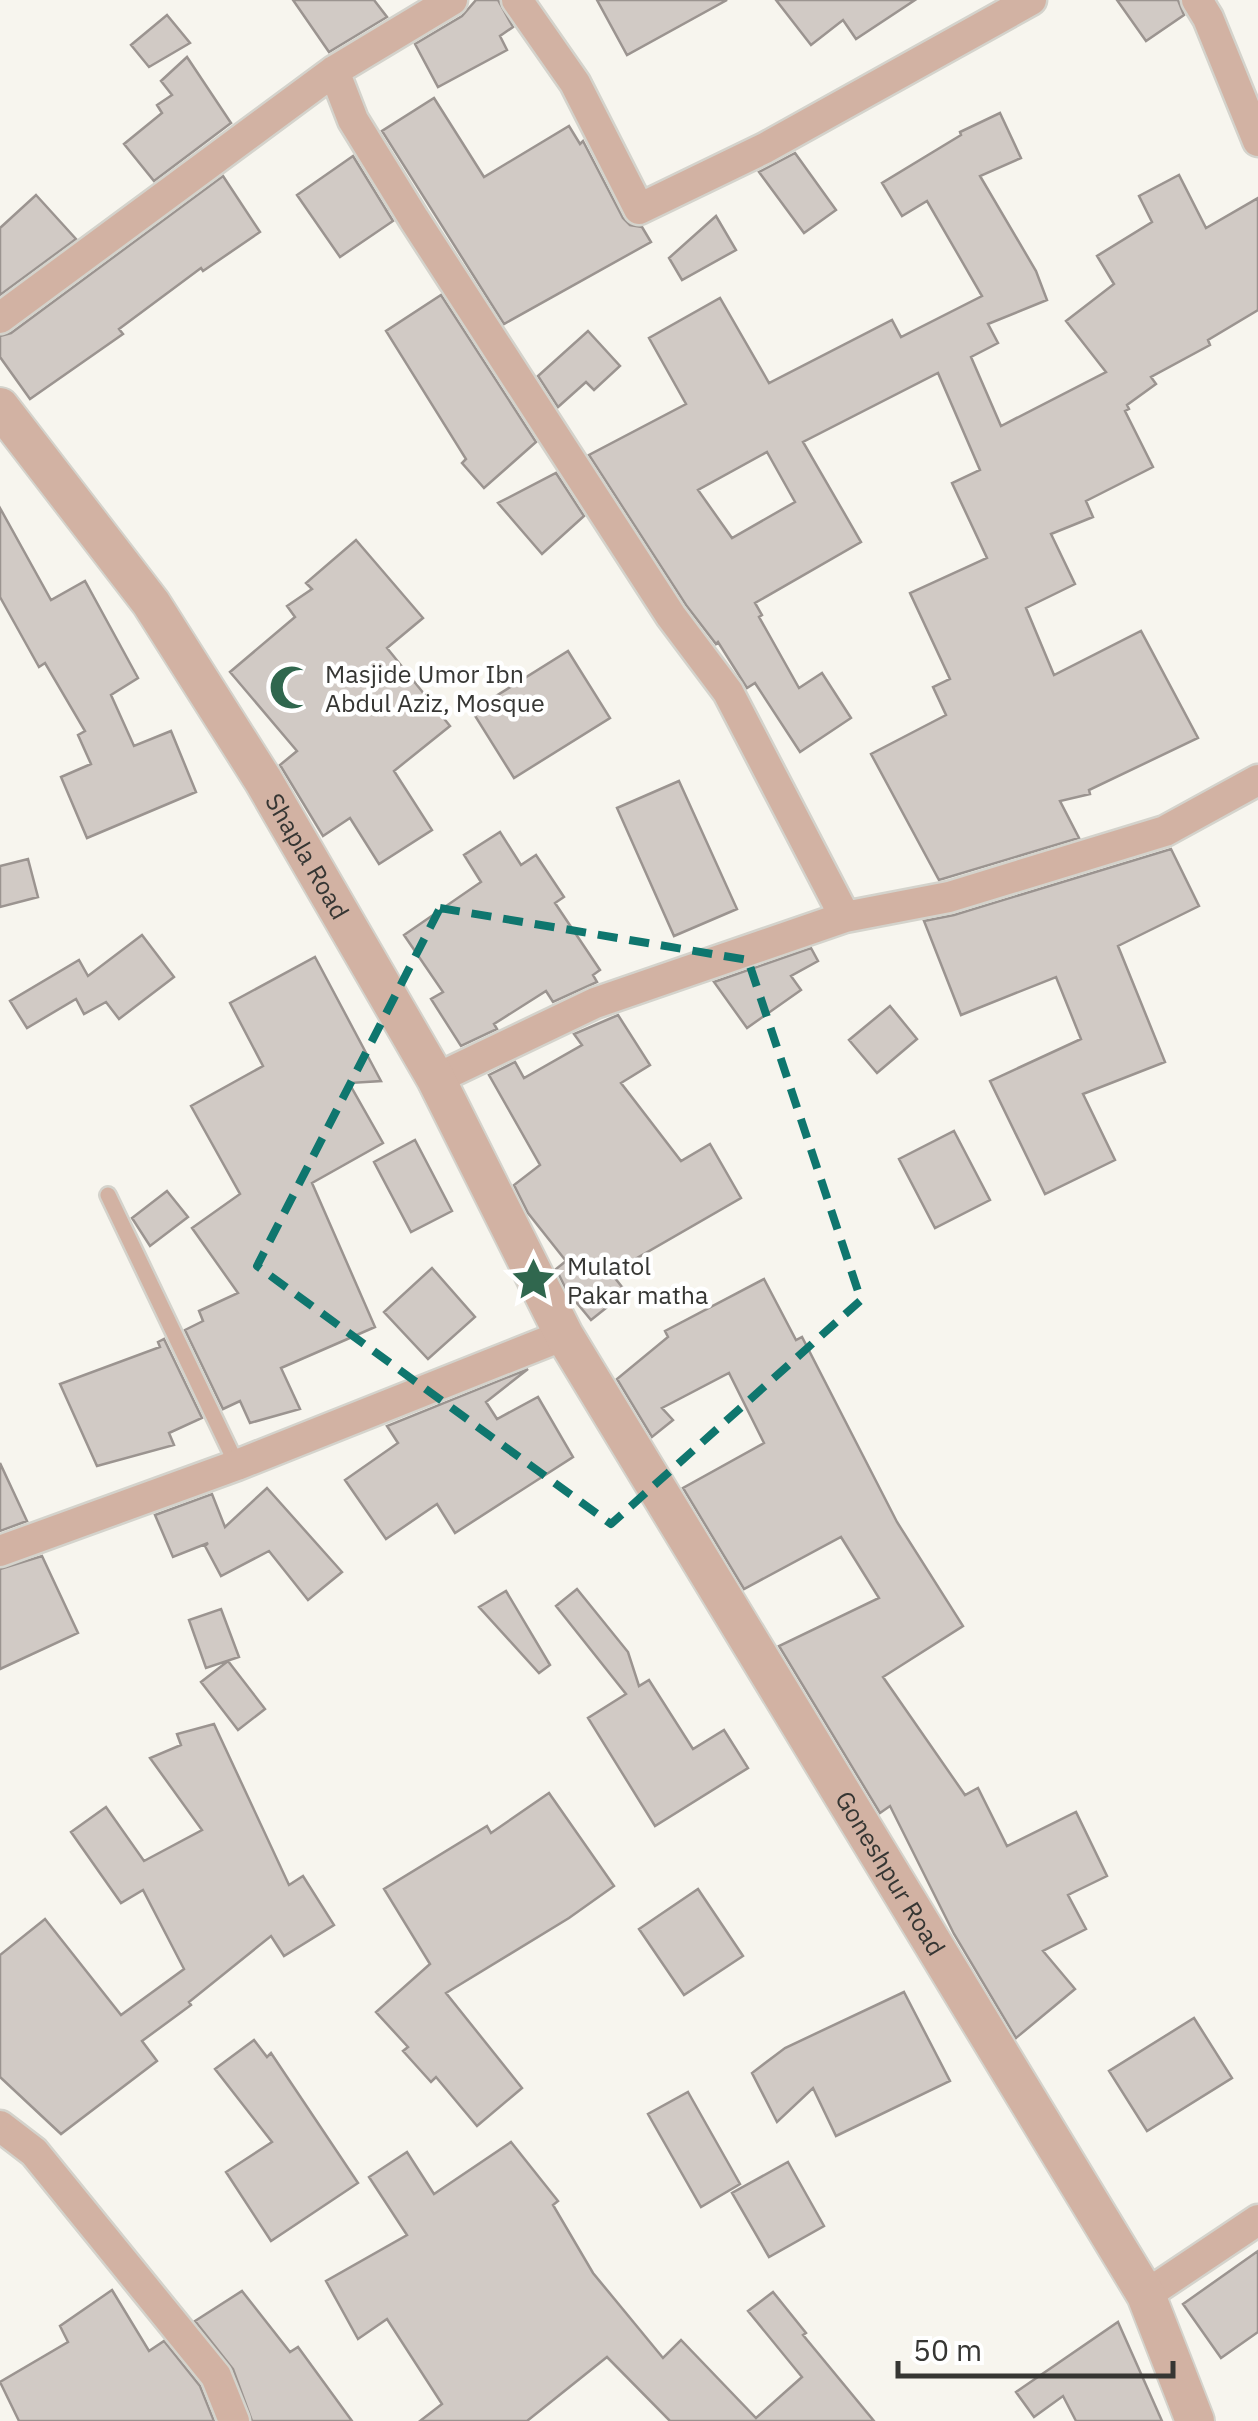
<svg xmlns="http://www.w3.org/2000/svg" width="1258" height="2421" font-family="'IBM Plex Sans',sans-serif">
  <rect width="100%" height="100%" fill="#f7f5ee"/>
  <path fill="#d1cac5" stroke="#9b9490" stroke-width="2.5" fill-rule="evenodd" d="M293,0H374L387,17L329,52Z
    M476,0H498L513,27L500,36L507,50L438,87L415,44L462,16Z
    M597,0H727L627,55Z
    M776,0H915L856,39L843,20L811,45Z
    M1117,0H1178L1184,15L1146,41Z
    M167,15L190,43L149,67L131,45Z
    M187,57L231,123L154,181L124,144L162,113L157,105L172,95L161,81Z
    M434,98L484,177L569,126L580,144L583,141L623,218L630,225L642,227L651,242L504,324L382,131Z
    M1000,113L1021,158L980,176L1036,271L1047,300L988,324L998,343L971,357L1001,426L1106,372L1066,321L1114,284L1097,256L1152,222L1139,196L1179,175L1206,228L1258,198V310L1208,340L1210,345L1151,377L1156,384L1127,405L1129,409L1125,411L1153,467L1086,501L1093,517L1051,534L1075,584L1026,608L1054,675L1141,631L1198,738L1089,790L1090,794L1060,801L1079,838L939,880L871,754L946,715L933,687L950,679L910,593L987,558L952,483L980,470L938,373L803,442L861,542L755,603L762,615L759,617L799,688L822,673L851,718L800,752L755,683L747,688L718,642L716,644L686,605L589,455L686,404L649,338L720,298L769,383L892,320L901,337L982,296L927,201L902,216L882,183L961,135L960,132ZM767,452L795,502L732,538L698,490Z
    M795,153L836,210L804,233L759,172Z
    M353,156L393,221L340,257L297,195Z
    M223,176L260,232L203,271L201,268L119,329L123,334L30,399L0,357V336L11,333Z
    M36,195L76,239L0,295V228Z
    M716,216L736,250L682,280L669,258Z
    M441,295L536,442L484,488L462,463L466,459L386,331Z
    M588,331L620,366L594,390L586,382L558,407L538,376Z
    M556,473L584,516L542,554L498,503Z
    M0,508L51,600L85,581L138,678L111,695L134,746L171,731L196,792L87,838L61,777L91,764L78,735L85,731L45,663L39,667L0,597Z
    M356,540L423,618L387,648L450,726L394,771L432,830L379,864L350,818L323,836L280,765L297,751L230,672L295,617L287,606L312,589L306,583Z
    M568,651L610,718L514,778L472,711Z
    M679,781L737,909L674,936L617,808Z
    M500,832L521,865L536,855L564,897L555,903L600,970L593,975L597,982L553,1002L546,991L494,1024L497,1029L461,1046L431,999L443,992L404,935L481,882L464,855Z
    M1171,849L1199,906L1118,946L1165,1062L1083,1094L1115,1160L1045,1194L990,1081L1081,1039L1056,977L961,1015L924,921L954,915Z
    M28,859L38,897L0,907V866Z
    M142,935L174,977L119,1019L106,1002L84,1014L76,999L27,1028L10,1001L79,960L88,976Z
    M811,948L818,961L791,976L801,990L747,1028L714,982Z
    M315,957L381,1081L349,1083L383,1143L312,1183L375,1327L281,1368L300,1409L250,1423L240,1401L223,1409L185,1330L203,1321L199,1311L238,1293L192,1228L240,1194L191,1106L263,1066L230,1003Z
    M890,1006L917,1039L877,1073L849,1040Z
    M618,1015L650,1065L621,1083L681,1161L710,1144L741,1198L611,1273L626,1292L591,1320L567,1291L556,1269L566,1261L528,1213L514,1185L540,1165L489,1075L515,1062L524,1078L582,1045L574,1034Z
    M954,1131L990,1200L935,1228L899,1159Z
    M415,1140L452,1211L411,1232L374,1162Z
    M167,1191L188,1217L150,1246L132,1218Z
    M432,1268L475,1317L428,1359L384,1312Z
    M764,1279L796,1340L802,1337L897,1522L963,1626L883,1677L965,1795L978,1788L1007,1846L1076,1812L1107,1876L1068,1895L1086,1929L1043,1951L1075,1989L1016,2038L954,1934L890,1806L880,1813L779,1646L879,1598L841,1537L744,1589L683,1488L764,1443L729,1373L662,1408L673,1420L652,1437L617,1379L668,1337L665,1331Z
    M164,1339L202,1418L169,1433L174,1445L97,1466L60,1384L160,1347L158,1342Z
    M528,1369L486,1402L497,1419L538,1397L573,1457L455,1533L437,1504L386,1539L345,1480L398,1443L387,1426Z
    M0,1463L27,1521L0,1531Z
    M267,1488L342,1572L308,1600L269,1551L221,1576L205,1546L208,1543L173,1557L155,1515L212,1494L225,1527Z
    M42,1556L78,1633L0,1669V1569Z
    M577,1589L628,1652L639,1686L649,1680L693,1749L724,1730L748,1768L655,1826L588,1718L626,1694L556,1606Z
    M506,1591L550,1665L539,1673L479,1607Z
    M221,1609L239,1657L206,1668L189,1620Z
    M228,1661L265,1709L238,1730L201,1682Z
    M214,1724L289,1885L303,1876L334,1925L284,1956L271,1936L189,2002L191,2005L142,2041L157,2061L61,2134L0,2077V1955L45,1919L121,2015L184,1969L143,1890L121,1903L71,1832L106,1807L144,1861L202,1830L150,1758L181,1745L177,1734Z
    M549,1793L614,1886L569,1918L446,1993L522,2088L477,2126L436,2077L431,2082L403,2051L408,2047L376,2012L430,1964L384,1889L487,1826L491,1833Z
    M698,1889L743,1956L684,1995L639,1929Z
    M904,1992L950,2081L836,2136L813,2088L777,2122L752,2073L785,2048Z
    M1194,2018L1232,2078L1147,2131L1109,2071Z
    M254,2040L267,2057L271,2053L358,2183L271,2241L226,2172L272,2142L215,2069Z
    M688,2092L740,2184L701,2207L648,2114Z
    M511,2142L558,2201L553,2205L593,2273L663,2358L681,2340L756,2418L802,2377L748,2311L773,2292L806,2333L803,2335L874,2421H670L607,2357L527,2421H420L442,2404L387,2319L358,2339L326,2281L407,2235L369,2177L407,2152L434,2194Z
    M788,2162L824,2226L769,2257L732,2193Z
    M1258,2251V2332L1221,2358L1183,2304Z
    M112,2290L149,2351L164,2341L200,2386L214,2421H19L0,2382L68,2342L60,2326Z
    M242,2291L290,2352L298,2347L352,2421H252L233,2369L195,2321Z
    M1118,2322L1162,2421H1076L1063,2396L1034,2417L1016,2392Z"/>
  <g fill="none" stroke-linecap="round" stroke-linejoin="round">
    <defs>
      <path id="service" d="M108,1195L237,1465"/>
      <path id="minor" d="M517,0L575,83L639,209L765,148L1031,0
        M1197,0L1208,18L1258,141
        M334,71L353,120L414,219L671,616L728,692L845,917
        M0,318L334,71L452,0
        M436,1079L595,1003L845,917L949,897L1165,831L1258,780
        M0,1551L237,1465L564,1335
        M0,2126L34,2152L216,2376L234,2421
        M1146,2295L1258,2220"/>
      <g id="tertiary">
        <path id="s1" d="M0,407L151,603L263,780L436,1079L564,1335L1146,2295L1195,2421"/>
      </g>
    </defs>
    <use href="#service" stroke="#d4d3cc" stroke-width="20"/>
    <use href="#minor" stroke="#d4d3cc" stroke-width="35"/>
    <use href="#tertiary" stroke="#d4d3cc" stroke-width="42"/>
    <use href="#service" stroke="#d2b2a3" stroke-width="15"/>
    <use href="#minor" stroke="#d2b2a3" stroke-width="30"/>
    <use href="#tertiary" stroke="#d2b2a3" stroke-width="38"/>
  </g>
  <path fill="none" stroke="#0f766e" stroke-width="8" stroke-dasharray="20 12" stroke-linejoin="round" d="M440,908L748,960L861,1300L611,1524L257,1266Z"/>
  <defs>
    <symbol id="mosque-bare" viewBox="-9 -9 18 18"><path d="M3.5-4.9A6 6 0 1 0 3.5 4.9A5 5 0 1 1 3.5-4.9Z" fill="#30674e" stroke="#fff" stroke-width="2.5" paint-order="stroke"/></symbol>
    <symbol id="sight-bare" viewBox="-9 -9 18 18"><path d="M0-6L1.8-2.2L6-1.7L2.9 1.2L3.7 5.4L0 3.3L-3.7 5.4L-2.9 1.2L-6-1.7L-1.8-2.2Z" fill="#30674e" stroke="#fff" stroke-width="2.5" paint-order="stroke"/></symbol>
  </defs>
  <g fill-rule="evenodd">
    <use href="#mosque-bare" x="260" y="656" width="63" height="63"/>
    <use href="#sight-bare" x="502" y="1248" width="63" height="63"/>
  </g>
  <g text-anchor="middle" stroke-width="9" stroke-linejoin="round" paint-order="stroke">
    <g font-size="25" fill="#363633" stroke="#fff" text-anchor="start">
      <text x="325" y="683">Masjide Umor Ibn<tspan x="325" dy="29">Abdul Aziz, Mosque</tspan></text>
      <text x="567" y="1275">Mulatol<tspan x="567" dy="29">Pakar matha</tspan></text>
    </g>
    <g font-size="25" fill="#363633" stroke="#fff">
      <text dy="9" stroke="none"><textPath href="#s1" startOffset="545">Shapla Road</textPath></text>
      <text dy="9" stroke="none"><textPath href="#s1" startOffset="1718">Goneshpur Road</textPath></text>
    </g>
  </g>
  <path d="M898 2361v15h275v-15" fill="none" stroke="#363633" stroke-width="5"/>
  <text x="913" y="2361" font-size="30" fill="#363633" stroke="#ffffff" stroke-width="8" paint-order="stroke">50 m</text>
</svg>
